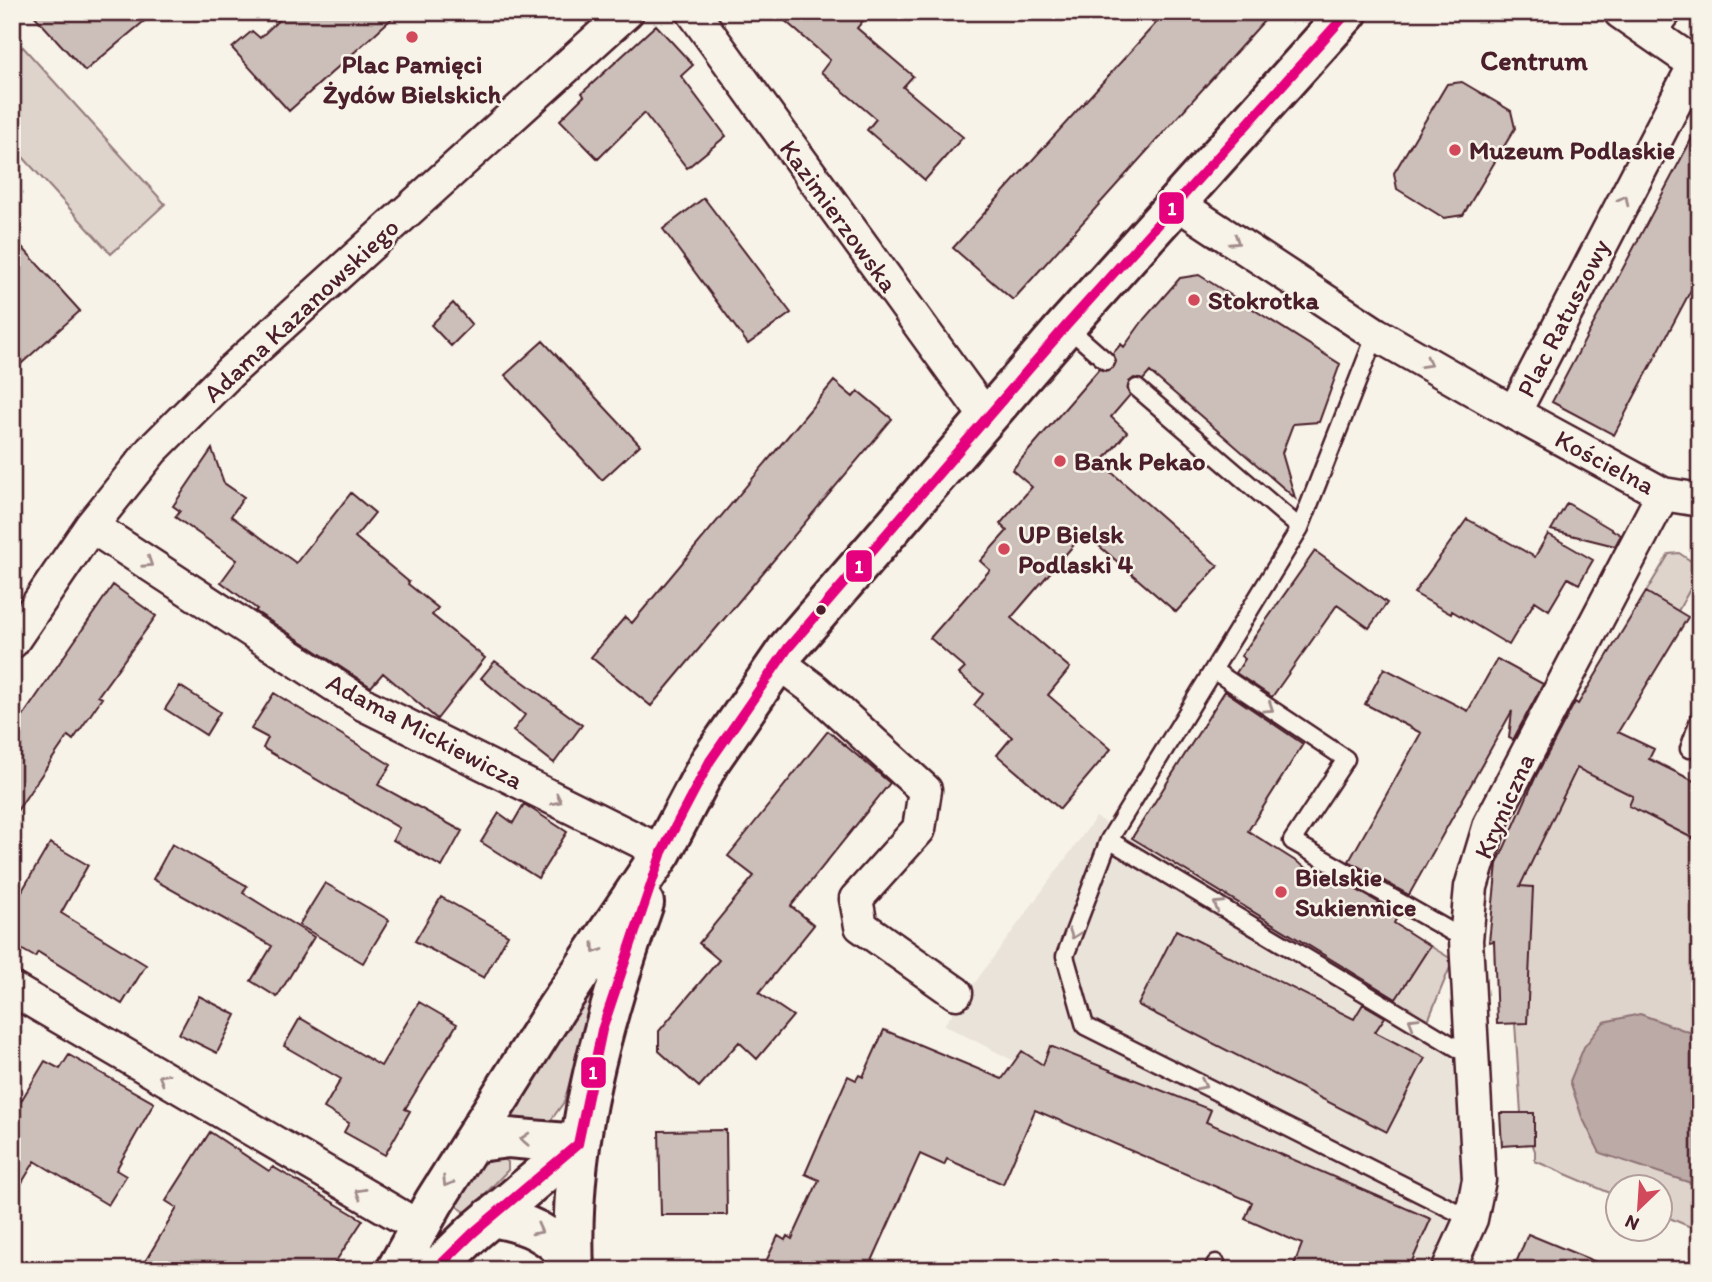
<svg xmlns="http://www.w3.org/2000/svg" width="1712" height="1282" font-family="Itim,sans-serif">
  <rect width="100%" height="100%" fill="#f7f3e8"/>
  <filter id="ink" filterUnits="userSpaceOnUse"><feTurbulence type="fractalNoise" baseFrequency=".0143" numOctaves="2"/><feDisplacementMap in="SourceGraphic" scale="14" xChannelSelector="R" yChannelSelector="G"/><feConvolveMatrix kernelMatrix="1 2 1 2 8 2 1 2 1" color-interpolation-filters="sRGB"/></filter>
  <g filter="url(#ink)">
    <path fill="#eae3da" d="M1096,817L1473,1050L1479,1180L1448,1270H1398L1026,1077L1010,1068L1014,1061L944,1025Z"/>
    <path fill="#ded4cc" stroke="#947a7c" stroke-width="2" d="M23,47L165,204L111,254L12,145V57Z
      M1679,553L1700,567V571L1678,611L1646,592L1669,554Z
      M1588,727L1700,784V1231L1660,1214V1188H1618L1617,1196L1535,1161V1151L1521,1113L1515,1023L1518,885Z
      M1430,946L1453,960L1427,1023L1393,1003Z
      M595,981L597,986L564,1102L546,1127L503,1121Z
      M501,1158L508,1162V1170L467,1213L450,1202C465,1181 473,1162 501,1158Z"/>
    <path fill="#bcaaa7" stroke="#8e7275" stroke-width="2" d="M1640,1014L1700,1036V1186L1600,1153L1582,1117L1570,1081L1584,1047L1604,1022Z"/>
    <path fill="#ccbfb9" stroke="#4a1f2b" stroke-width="2" d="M31,12H155L85,71Z
      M287,12H399L289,111L232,48L252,31L260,38Z
      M775,12H870L857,28L913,76L903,87L963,137L925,180L867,130L876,119L821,72L830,60Z
      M1166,12H1272L1013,300L953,248Z
      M656,25L693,65L681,76L726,136L687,168L644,113L598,159L560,120L584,96L582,93Z
      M1462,82L1511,111L1515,128L1463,215L1444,218L1397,189L1394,173L1447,84Z
      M1700,123V273L1614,435L1552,402Z
      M704,198L791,313L748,344L663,229Z
      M12,236L80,311L12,372Z
      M1199,275L1340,364L1319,422L1293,424L1282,453L1295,498L1150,372L1143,380L1134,378L1129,382L1130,395L1111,417L1127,432L1101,463L1218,566L1176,612L1084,533L1011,618L1070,668L1048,695L1111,749L1060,809L997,755L1012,737L974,705L983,694L959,674L965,668L930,638L990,570L980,561L1007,531L1000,524L1032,487L1012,470L1099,369L1105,371L1113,368L1116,362L1113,353L1121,344L1124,347L1144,319L1180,278Z
      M453,303L472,325L451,346L431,325Z
      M543,341L640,445L602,480L505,375Z
      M834,381L853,397L858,391L892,419L651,706L591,657L625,617L632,623Z
      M212,449L224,483L244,497L231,516L296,563L351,493L375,513L355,537L409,582L408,584L438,608L432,615L485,658L437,719L383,673L371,687L255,611L257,609L221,582L237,560L175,517L180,511L173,506Z
      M1567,503L1621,535L1615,546L1551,530Z
      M1467,519L1535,557L1548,534L1593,560L1579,584L1568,578L1549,610L1535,601L1509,645L1452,611L1451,614L1414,593Z
      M1315,551L1387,603L1369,628L1337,605L1272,697L1236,673L1245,659L1241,656Z
      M113,585L156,616L98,696L102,698L73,740L68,736L12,818V732Z
      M1646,592L1688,617L1618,732L1654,749L1649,759L1700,784V842L1629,806L1633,796L1577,768L1520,886L1533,887L1527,1023L1497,1024L1494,941L1489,942L1497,864L1536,776L1575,702L1578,704Z
      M1497,659L1543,684L1513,740L1509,738L1512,711L1409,895L1349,861L1421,733L1365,704L1384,668L1468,711Z
      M495,661L582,725L554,763L513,731L525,715L481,678Z
      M180,686L220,712L206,735L165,709Z
      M1225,691L1303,744L1248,831L1335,886L1339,880L1399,914L1394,923L1430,946L1396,999L1132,838Z
      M274,693L391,765L378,785L462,831L442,867L393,840L399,828L263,748L268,738L251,729Z
      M828,731L890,783L791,906L814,925L759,993L793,1016L757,1059L739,1042L699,1087L659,1051V1031L719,960L699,943L754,876L728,856Z
      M524,804L567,832L538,878L481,842L499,813L513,823Z
      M50,843L88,865L61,913L146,965L122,1004L38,952L35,957L12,944V908Z
      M172,844L247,886L243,893L314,937L277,997L251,981L272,946L153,879Z
      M325,883L389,920L363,963L299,925Z
      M441,897L508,935L484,978L415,941Z
      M1176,930L1354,1019L1363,1004L1385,1017L1375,1032L1425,1058L1387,1132L1138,1005Z
      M199,996L236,1015L217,1053L179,1034Z
      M419,1002L457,1024L405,1109L410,1111L385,1155L344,1132L349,1123L324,1108L341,1079L284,1046L300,1018L381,1066Z
      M884,1030L1002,1079L1022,1051L1043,1065L1050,1046L1211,1110L1206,1122L1431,1219L1408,1270H1292L1302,1244L1245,1219L1252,1202L1035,1110L1003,1184L947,1159L944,1165L920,1154L868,1270H762L778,1236L785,1240L787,1236L792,1239L819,1180L805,1174L829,1119L848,1076L856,1080L859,1075L863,1077Z
      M69,1055L154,1103L116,1170L126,1176L108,1205L35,1161L12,1199V1116L45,1061L60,1069Z
      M1500,1113H1534V1144L1502,1146Z
      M726,1130L727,1215H661L659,1131Z
      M210,1132L269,1171L273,1167L363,1220L330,1270H140L177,1208L166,1201Z
      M1528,1234L1613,1269V1270H1513Z"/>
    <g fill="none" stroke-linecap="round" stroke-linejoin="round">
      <defs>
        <path id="lane" d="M1656,36L1675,12
          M1066,326L1106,361
          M1137,388L1300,528
          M1213,670L1346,759L1292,841L1466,940
          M1689,749L1700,717
          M1109,840L1300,528L1376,334
          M1471,1219L1085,1026L1065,956L1109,840L1472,1057
          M1213,1270L1216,1263"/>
        <path id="street" d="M693,12L987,418
          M1178,204L1376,334L1514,413L1663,494L1700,500
          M1514,413L1695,64L1620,12
          M91,526L365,705L662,852
          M12,642L91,526L152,450L230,372L627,12
          M778,662L815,690L925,790L919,829L856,899L861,926L956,993
          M12,989L419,1227
          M1448,1270L1471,1219L1479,1180L1466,940L1471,887L1490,824L1663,494"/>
        <path id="secondary" d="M471,1143L508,1138L578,1144
          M491,1217C528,1223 550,1233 574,1262
          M396,1270L434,1202L556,1009L662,852L710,761L788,648L1066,326L1348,12
          M435,1270L474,1232L578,1144
          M574,1270C568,1141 602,1023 644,903"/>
      </defs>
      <use href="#lane" stroke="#4a1f2b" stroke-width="21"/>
      <use href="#street" stroke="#4a1f2b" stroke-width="37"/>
      <use href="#secondary" stroke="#4a1f2b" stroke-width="44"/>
      <use href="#lane" stroke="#f7f3e8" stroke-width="16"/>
      <use href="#street" stroke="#f7f3e8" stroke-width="32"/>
      <use href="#secondary" stroke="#f7f3e8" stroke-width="38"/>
      <defs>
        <path id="bus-1" d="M435,1270L474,1232L578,1144L602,1030L662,852L710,761L788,648L1066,326L1348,12"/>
      </defs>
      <use href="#bus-1" stroke="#f7f3e8" stroke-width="16"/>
      <use href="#bus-1" stroke="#e5007d" stroke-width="10"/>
    </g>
    <defs><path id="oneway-chevron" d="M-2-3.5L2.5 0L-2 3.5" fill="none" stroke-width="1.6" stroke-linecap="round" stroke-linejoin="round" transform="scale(1.75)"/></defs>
    <g stroke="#a0898a">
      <use href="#oneway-chevron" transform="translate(1624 200) rotate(-63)"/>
      <use href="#oneway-chevron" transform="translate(1235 241) rotate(33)"/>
      <use href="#oneway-chevron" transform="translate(1427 363) rotate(30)"/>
      <use href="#oneway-chevron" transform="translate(148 563) rotate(33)"/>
      <use href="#oneway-chevron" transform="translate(1269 708) rotate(34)"/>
      <use href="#oneway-chevron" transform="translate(557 800) rotate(26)"/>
      <use href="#oneway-chevron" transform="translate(1218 905) rotate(-149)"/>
      <use href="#oneway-chevron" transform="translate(1074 934) rotate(110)"/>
      <use href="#oneway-chevron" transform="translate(596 949) rotate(124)"/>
      <use href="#oneway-chevron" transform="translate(1413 1022) rotate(-149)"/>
      <use href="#oneway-chevron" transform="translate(163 1078) rotate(-150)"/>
      <use href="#oneway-chevron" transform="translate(1202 1085) rotate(26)"/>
      <use href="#oneway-chevron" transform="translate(525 1139) rotate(-177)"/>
      <use href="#oneway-chevron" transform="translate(447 1182) rotate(122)"/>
      <use href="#oneway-chevron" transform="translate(360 1193) rotate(-150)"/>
      <use href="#oneway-chevron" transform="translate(538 1230) rotate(28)"/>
    </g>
  </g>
  <g fill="#d1495b" stroke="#f7f3e8" stroke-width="2.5">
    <circle cx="412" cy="37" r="7"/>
    <circle cx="1455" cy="150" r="7"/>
    <circle cx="1194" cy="300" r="7"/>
    <circle cx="1060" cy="461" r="7"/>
    <circle cx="1004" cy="549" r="7"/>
    <circle cx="1281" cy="892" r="7"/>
  </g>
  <circle fill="#4a1f2b" stroke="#f7f3e8" stroke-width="2.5" cx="821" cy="610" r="6"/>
  <g text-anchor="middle" stroke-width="5" stroke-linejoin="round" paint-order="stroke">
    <g font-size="26" font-weight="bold" fill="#4a1f2b" stroke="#f7f3e8" text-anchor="start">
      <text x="412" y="73" text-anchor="middle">Plac Pamięci<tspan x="412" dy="30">Żydów Bielskich</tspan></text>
      <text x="1469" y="159">Muzeum Podlaskie</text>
      <text x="1208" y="309">Stokrotka</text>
      <text x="1074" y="470">Bank Pekao</text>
      <text x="1018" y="543">UP Bielsk<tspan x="1018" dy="30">Podlaski 4</tspan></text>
      <text x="1295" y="886">Bielskie<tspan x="1295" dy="30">Sukiennice</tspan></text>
    </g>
    <g font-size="26" fill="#4a1f2b" stroke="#f7f3e8">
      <text transform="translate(839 216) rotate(54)" y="9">Kazimierzowska</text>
      <text transform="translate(301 310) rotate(-43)" y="9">Adama Kazanowskiego</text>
      <text transform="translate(1563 318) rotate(-63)" y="9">Plac Ratuszowy</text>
      <text transform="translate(1605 462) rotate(28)" y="9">Kościelna</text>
      <text transform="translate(425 731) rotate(28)" y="9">Adama Mickiewicza</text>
      <text transform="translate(1504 806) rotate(-66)" y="9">Kryniczna</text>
    </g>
    <g font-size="28" font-weight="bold" fill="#4a1f2b" stroke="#f7f3e8">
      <text x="1534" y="70">Centrum</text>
    </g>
  </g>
  <g stroke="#f7f3e8" stroke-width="2.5">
    <rect x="1158" y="191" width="27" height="34" rx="7" fill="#e5007d"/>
    <rect x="845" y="549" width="28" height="34" rx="7" fill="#e5007d"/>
    <rect x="580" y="1056" width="27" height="33" rx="7" fill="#e5007d"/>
  </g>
  <g font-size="19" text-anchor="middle" font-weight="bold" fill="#fff">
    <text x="1172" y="215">1</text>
    <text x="859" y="573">1</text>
    <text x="593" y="1079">1</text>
  </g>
  <rect width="1712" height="1282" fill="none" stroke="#f7f3e8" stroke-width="42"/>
  <rect x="21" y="21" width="1670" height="1240" fill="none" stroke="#4a1f2b" stroke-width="2.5" filter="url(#ink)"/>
  <g transform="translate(1639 1208) rotate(205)"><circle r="33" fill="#f7f3e8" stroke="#b29e9c" stroke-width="2"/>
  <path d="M0-5L12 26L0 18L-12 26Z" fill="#d1495b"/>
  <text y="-10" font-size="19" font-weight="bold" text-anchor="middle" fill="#4a1f2b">N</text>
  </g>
</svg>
